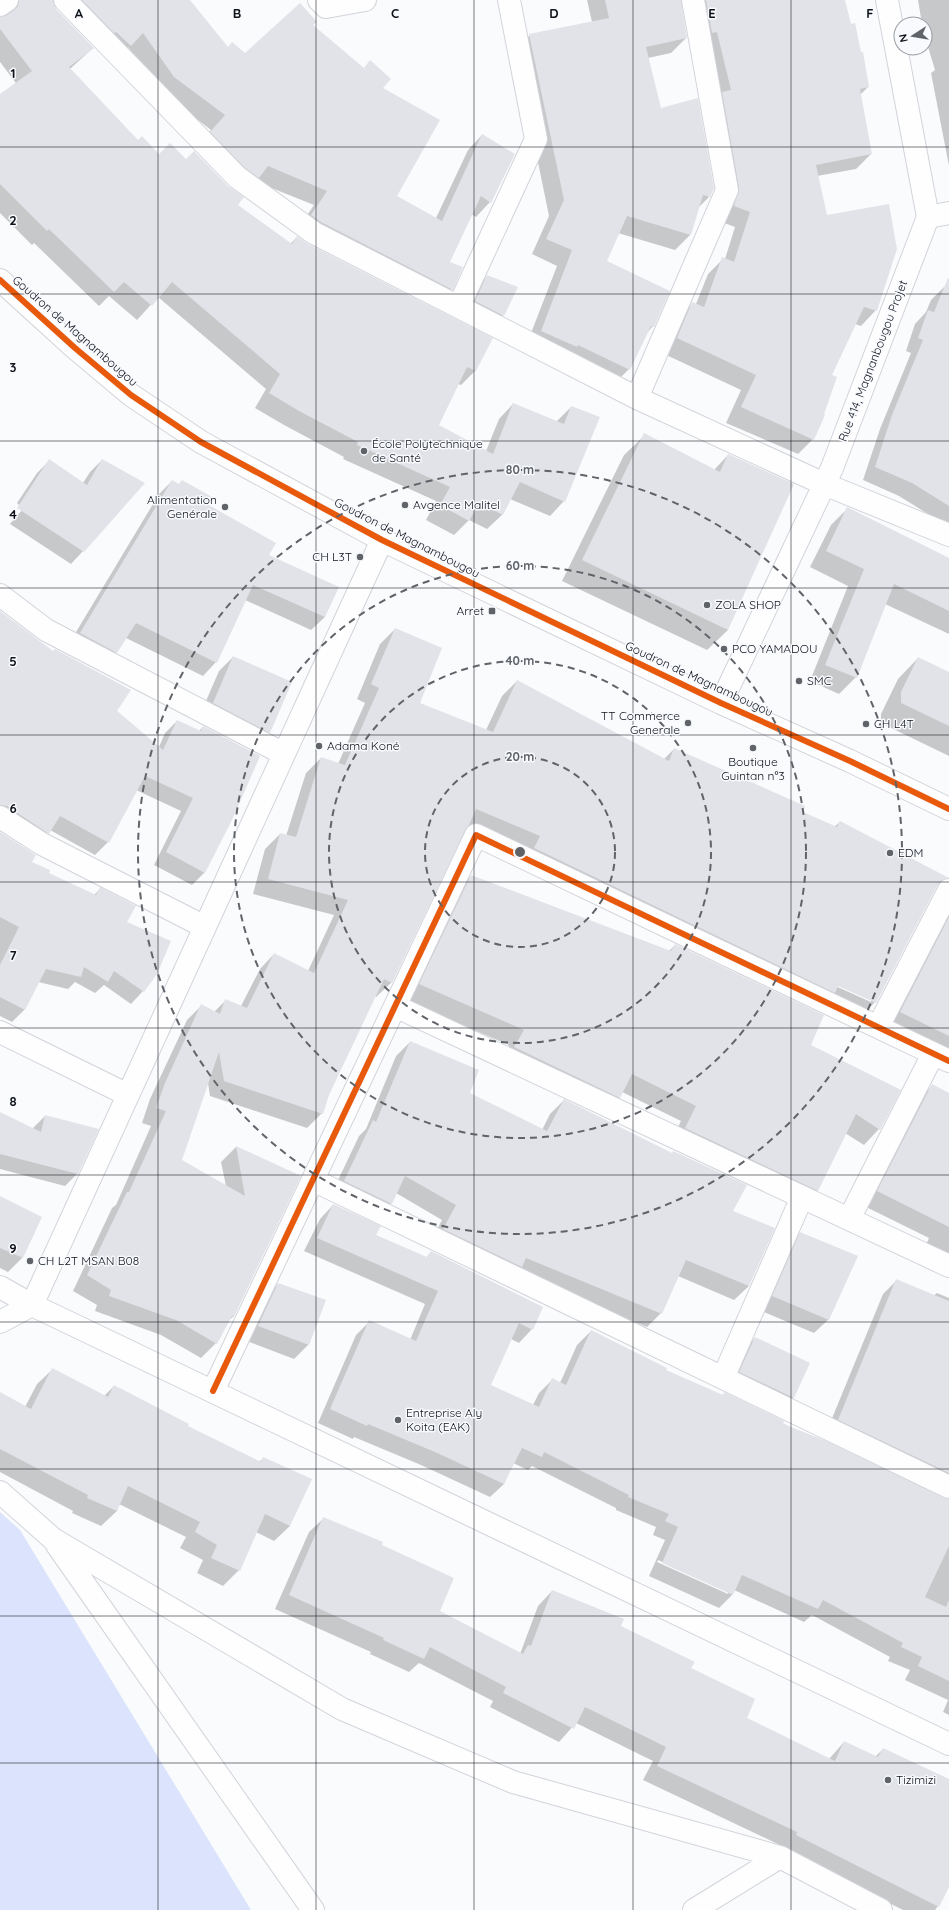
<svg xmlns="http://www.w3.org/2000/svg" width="949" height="1910" font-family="Quicksand,sans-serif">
  <rect width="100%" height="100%" fill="#f9fbfd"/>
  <path fill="#dbe4fc" d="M0,1512L20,1530L251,1910H0Z"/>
  <path fill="#0003" fill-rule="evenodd" d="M19,0H188L228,48L245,54L312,26L381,88L396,197L436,218L468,150L482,135L490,202L476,217L471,214L449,262L452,289L437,304L297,230L314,205L254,181L197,147L211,130L160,91L128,47L115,59L59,6L52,2L55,9L93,48L70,69L138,142L236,205L290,244L297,237L308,245L491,339L475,371L461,385L458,384L438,426L486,451L499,419L513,404L556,422L571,407L564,501L550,516L510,499L502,515L487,529L469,520L454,535L426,520L436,501L343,459L344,457L284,425L255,408L266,389L158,297L137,320L109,296L99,306L34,243L32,245L0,213V107L93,185L0,62V18L5,17V14Z
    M587,0H844L868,87L860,95L871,154L856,169L817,176L826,216L876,310L861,326L855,324L831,376L813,439L798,454L726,423L741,390L662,353L677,318L693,303L696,304L708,274L723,259H725L735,227L719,221L725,204L688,7L681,2L686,38L671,53L648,58L660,109L709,197L698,208L690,235L675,250L618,233L605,261L653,326L647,333L629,369L614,384L526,346L557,266L532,254L549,216L515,50L530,35L592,22Z
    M918,0H949V166L931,73L935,70L925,37V24H922Z
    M487,277L503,315L489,329L462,316L473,291Z
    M944,287L949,289V527L899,496L863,480L880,429L911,353L906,351L915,324L926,312L931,300Z
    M645,435L714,470L728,455V630L707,650L562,581L624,455Z
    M102,460L83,551L71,564L10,524L23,509L17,503L37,473L49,461L83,483L90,472Z
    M172,481L206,505L267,556L325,617L311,630L245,600L216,662L203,676L126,638L116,652L103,666L67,647L159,494Z
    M847,509L949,559V634L885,604L856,677L839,694L810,681L848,586L810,567L831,525Z
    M0,612L159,747L165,733L177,721L199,731L203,727L231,820L204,873L192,885L154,865L181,811L136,790L108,842L95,855L50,830L36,845L0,822Z
    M395,629L418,704L486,730L502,696L517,681L664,759L674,749L801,813L834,827L840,822L944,878L935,888L875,1002L861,1017L526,851L467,826L391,983L376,997L374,996L328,1095L322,1113L307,1128L210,1096L208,1083L181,1161L226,1186L221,1162L236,1147L300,1176L234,1316L228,1321L216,1343L201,1358L161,1335L95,1311L97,1305L73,1291L112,1208L116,1205L151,1126L142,1123L150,1099L187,1020L202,1005L214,1012L226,1000L241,1006L260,969L274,954L308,971L334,915L253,894L265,849L280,834L286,836L306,773L321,758L338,764L365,703L357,699L380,644ZM834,983L871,1000V1002L833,985Z
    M233,657L269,732L255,746L199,717L219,671Z
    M918,658L949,673V756L881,723V714L898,679Z
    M0,833L30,862L47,874L94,895L100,889L126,923L143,991L131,1004L104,985L95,993L75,982L68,989L38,982L25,1009L12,1022L0,1016Z
    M471,876L669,951L675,945L810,1045L879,1129L864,1145L845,1133L818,1190L802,1206L670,1144L681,1121L622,1092L620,1097L604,1113L499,1063L509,1045L404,1000L456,892Z
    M949,898V1061L886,1026Z
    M410,1042L468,1094L542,1130L550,1114L564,1100L749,1286L734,1300L678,1276L661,1313L647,1327L514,1273L430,1243L442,1220L396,1193L391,1203L377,1218L331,1195L359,1136L366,1129L396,1056Z
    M932,1086L949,1094V1265L922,1253L929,1238L864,1206L918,1100Z
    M0,1113L32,1129L45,1116L78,1173L65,1186L0,1169Z
    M333,1205L375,1235L426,1258L431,1252L532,1329L519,1343L511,1339L489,1386L533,1405L539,1393L552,1380L560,1383L577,1345L591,1331L664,1370L722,1396L724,1394L949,1507V1715L943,1712L948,1700L905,1680L910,1670L888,1661L890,1657L812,1615L804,1622L734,1590L732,1595L719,1608L649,1576L665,1540L653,1535L656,1527L616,1510V1508L532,1466L528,1470L513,1463L504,1484L490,1497L421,1465L354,1437L353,1439L318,1423L356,1335L369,1322L410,1340L425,1304L304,1251L320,1219ZM658,1560L728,1592V1594L657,1562Z
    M41,1217L22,1258L8,1272L0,1268V1230Z
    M800,1233L829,1319L814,1333L759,1310L786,1248Z
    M897,1280L933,1296L937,1293L949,1298V1474L936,1487L826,1433L883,1294Z
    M278,1284L325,1300L308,1345L294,1359L244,1340L264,1298Z
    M755,1338L809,1363L793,1398L782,1409L728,1384L743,1350Z
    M53,1369L104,1396L114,1386L186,1426L259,1462L264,1458L290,1526L274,1541L256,1532L239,1570L223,1586L197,1573L203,1560L180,1548L186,1537L119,1504L117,1511L101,1526L72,1513L73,1511L0,1472V1394L25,1407L37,1384Z
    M324,1518L380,1546L438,1612L520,1654L538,1606L552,1591L620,1626L690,1669L745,1718L829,1759L844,1742L875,1757L883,1749L949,1780V1884L938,1906L935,1910H903L783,1850L784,1847L643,1780L653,1761L576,1723L559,1742L490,1707L493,1701L419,1663L409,1672L370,1654L371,1652L275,1609L309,1532Z"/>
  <path fill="#e1e3e8" d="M19,0H53L56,9L94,48L69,67L138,140L142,136L159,154L170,143L186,159L194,151L228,186L244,197L238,205L292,244L297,236L308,244L493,338L476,371L467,367L439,425L493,454L513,403L564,424L571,406L600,417L565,502L520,482L503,515L479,503L469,521L440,505L450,487L357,445L358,442L299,411L269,393L280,374L172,282L152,306L124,282L114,292L49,229L47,231L0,184V94L32,71L0,29V17L7,15L14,10L18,6Z
    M82,0H190L228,47L232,42L245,53L300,3L317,22L313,25L364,68L370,60L391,79L383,88L440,120L397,196L442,221L482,134L515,154L491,203L481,196L450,262L463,267L453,290L321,222L311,215L327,191L268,166L259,178L245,168L210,132L225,115L174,77L143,33L131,46L116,32L114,33Z
    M605,0H681L687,38L646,47L661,108L698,98L714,188L710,197L703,195L691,235L627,216L607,261L670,291L654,327L651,326L630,370L578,345L577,347L541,331L572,250L546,239L564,200L529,34L609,18Z
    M706,0H845L851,24L855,23L861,52H863L869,87L860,89L872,154L816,165L827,215L889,204L897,249L877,311L864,307L832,375L837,377L824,414L825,415L814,440L741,407L756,375L677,338L692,302L704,307L722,257L734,262L750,212L734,206L739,188L722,92L731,90L717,32L712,33Z
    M487,275L518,287L504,316L475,301Z
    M948,278H949V506L912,483L875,467L892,415L923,340L918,338L928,310L934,312Z
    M644,433L720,472L728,454L794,484L728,630L582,560Z
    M49,459L87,485L102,459L145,483L84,552L17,508Z
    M172,480L179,484L182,480L212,497L207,504L276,543L269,555L339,587L325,617L253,585L217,663L136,623L117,653L80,633Z
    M847,507L949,558V611L894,584L857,678L825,665L864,569L826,551Z
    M0,611L53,651L55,649L131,690L117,711L163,750L177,720L201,731L203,726L260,756L232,820L205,873L166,852L193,798L145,776L109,843L60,816L49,834L7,806L0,805Z
    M395,628L442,648L420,703L493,732L517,680L669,761L674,748L805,806L803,812L837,827L840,821L949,878L943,879L938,884L876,1003L838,986L835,993L534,848L540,836L476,809L469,825L465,830L392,983L384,979L329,1095L323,1114L224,1081L219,1052L182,1160L245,1196L236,1146L301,1176L234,1316H232L217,1344L176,1320L109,1296L111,1290L87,1275L127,1192H129L166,1111L156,1108L165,1083L201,1004L220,1014L225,999L247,1008L274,953L314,973L348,900L268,879L280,833L296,837L321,757L345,765L379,688L371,684Z
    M233,656L292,682L270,733L213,703Z
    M918,657L949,672V726L901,703V692Z
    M0,832L36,855L32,862L50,870L49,873L96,895L100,887L136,906L127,922L171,941L157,974L144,992L114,971L108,982L84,967L81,977L46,969L25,1010L0,997V965L19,927L0,917Z
    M471,875L671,951L675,944L824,1015L811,1045L901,1090L880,1130L856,1114L818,1191L685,1128L696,1106L632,1074L620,1098L514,1047L524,1030L419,984Z
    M949,917V1036L900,1012Z
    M410,1041L479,1070L470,1093L547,1131L564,1099L672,1153L673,1151L747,1185L733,1211L775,1228L749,1286L686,1260L662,1314L526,1258L522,1267L443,1229L456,1205L405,1176L392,1204L344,1181L373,1120L376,1122Z
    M932,1084L949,1093V1227L877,1191Z
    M0,1112L41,1132L45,1115L99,1129L78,1174L0,1154Z
    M0,1196L42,1217L23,1258L0,1248Z
    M333,1204L381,1226L376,1235L427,1257L431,1251L543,1307L533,1330L519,1323L491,1385L539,1407L552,1378L566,1385L591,1330L667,1368L666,1370L723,1395L724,1392L784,1421L783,1424L824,1440L949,1499V1546L925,1597L946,1607L949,1600V1681L918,1666L922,1657L901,1647L903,1643L823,1600L818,1609L742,1575L733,1595L662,1563L678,1527L665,1521L669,1514L628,1497L629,1495L544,1452L542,1457L522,1448L504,1484L435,1452L368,1424L367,1426L330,1409L369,1320L416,1341L438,1291L317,1238Z
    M800,1232L858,1256L829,1320L772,1296Z
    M896,1279L949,1301V1473L838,1420Z
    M278,1283L326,1300L309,1345L258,1326Z
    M755,1337L810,1363L794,1398L739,1372Z
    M52,1368L108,1397L114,1385L189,1424L188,1426L261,1462L263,1457L312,1479L290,1526L265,1514L240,1571L211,1558L217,1545L195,1532L200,1522L128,1486L117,1511L87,1498L88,1495L0,1449V1392L31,1409Z
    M323,1517L383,1542L382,1545L454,1578L440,1611L523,1654L528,1645L531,1646L552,1590L624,1619L621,1626L695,1662L691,1668L755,1699L747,1718L835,1761L844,1741L878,1757L883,1748L949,1779V1887L939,1907L796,1835L797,1832L657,1766L666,1747L585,1707L574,1729L503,1693L506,1687L430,1647L424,1659L383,1640L384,1638L289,1595Z"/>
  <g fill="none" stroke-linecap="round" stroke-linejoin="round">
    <defs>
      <path id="minor" d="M65,0L237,177L314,233L637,398L824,484L949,535
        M319,0L326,7L365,0
        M0,5L7,0
        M928,217L949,213
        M0,280L75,348L131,395L201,442L382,540L721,703L850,761L949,809
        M459,306L536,139L509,0
        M637,398L727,190L693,0
        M0,595L46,630L284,754
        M721,703L832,468L928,217L887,0
        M0,817L42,844L205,927
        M395,1006L949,1266
        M878,1027L949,890
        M0,1032L128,1095
        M313,1180L949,1487
        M849,1219L933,1054
        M0,1287L32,1305L949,1744
        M0,1322L32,1305L382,540
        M723,1378L802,1197
        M213,1391L476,835L949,1061
        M0,1492L53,1539L342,1709L513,1782L780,1857L881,1910
        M57,1545L313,1910
        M694,1910L780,1857"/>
    </defs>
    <use href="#minor" stroke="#d2d4da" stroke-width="24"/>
    <use href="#minor" stroke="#fefeff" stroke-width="22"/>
    <defs>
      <path id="cycleway" d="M0,280L75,348L131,395L201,442L382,540L721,703L850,761L949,809
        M213,1391L476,835L949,1061"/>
    </defs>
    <use href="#cycleway" stroke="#f8fafe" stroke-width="8"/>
    <use href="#cycleway" stroke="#e8590c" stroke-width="6"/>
  </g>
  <path fill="none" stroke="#0e1118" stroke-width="1" stroke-opacity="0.55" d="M158,0V1910M316,0V1910M474,0V1910M633,0V1910M791,0V1910M0,147H949M0,294H949M0,441H949M0,588H949M0,735H949M0,882H949M0,1028H949M0,1175H949M0,1322H949M0,1469H949M0,1616H949M0,1763H949"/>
  <g fill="none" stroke="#606368" stroke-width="2" stroke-dasharray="7 5">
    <circle cx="520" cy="852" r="95"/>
    <circle cx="520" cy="852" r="191"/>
    <circle cx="520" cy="852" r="286"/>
    <circle cx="520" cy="852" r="382"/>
  </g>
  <g fill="#606368" stroke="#f8fafe" stroke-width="1.5">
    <circle cx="364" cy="451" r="4"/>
    <circle cx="405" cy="505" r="4"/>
    <circle cx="225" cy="507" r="4"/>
    <circle cx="360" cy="557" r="4"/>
    <circle cx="707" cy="605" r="4"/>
    <rect x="488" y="607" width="8" height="8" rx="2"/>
    <circle cx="724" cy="649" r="4"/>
    <circle cx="799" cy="681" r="4"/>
    <circle cx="688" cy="723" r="4"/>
    <circle cx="866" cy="724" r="4"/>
    <circle cx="319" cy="746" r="4"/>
    <circle cx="753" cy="748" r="4"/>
    <circle cx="890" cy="853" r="4"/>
    <circle cx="30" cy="1261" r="4"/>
    <circle cx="398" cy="1420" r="4"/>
    <circle cx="888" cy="1780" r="4"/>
  </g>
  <g text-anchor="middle" stroke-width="3" stroke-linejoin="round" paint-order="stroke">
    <g font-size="12" fill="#0e1118" stroke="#f8fafe">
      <text transform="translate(75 331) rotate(41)" y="4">Goudron de Magnambougou</text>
      <text transform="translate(873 361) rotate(-69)" y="4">Rue 414, Magnanbougou Projet</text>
      <text transform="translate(407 538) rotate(27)" y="4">Goudron de Magnambougou</text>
      <text transform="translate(699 679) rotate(25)" y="4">Goudron de Magnambougou</text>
    </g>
    <g font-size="12" fill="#0e1118" stroke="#f8fafe" text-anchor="start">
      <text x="372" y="448">École Polytechnique<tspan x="372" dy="14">de Santé</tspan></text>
      <text x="217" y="504" text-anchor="end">Alimentation<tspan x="217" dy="14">Genérale</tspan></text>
      <text x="413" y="509">Avgence Malitel</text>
      <text x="352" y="561" text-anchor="end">CH L3T</text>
      <text x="715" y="609">ZOLA SHOP</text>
      <text x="484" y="615" text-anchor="end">Arret</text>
      <text x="732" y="653">PCO YAMADOU</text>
      <text x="807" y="685">SMC</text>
      <text x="680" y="720" text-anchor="end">TT Commerce<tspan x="680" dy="14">Generale</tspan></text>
      <text x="874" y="728">CH L4T</text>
      <text x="327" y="750">Adama Koné</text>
      <text x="753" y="766" text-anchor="middle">Boutique<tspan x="753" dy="14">Guintan n°3</tspan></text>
      <text x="898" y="857">EDM</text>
      <text x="38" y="1265">CH L2T MSAN B08</text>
      <text x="406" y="1417">Entreprise Aly<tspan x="406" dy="14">Koita (EAK)</tspan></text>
      <text x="896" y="1784">Tizimizi</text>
    </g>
  </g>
  <g font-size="13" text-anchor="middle" font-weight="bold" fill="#0e1118" stroke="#f8fafe" stroke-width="3" stroke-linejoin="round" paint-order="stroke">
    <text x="79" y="18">A</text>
    <text x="237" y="18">B</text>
    <text x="395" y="18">C</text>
    <text x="554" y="18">D</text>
    <text x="712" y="18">E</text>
    <text x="870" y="18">F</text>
    <text x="13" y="78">1</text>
    <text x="13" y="225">2</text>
    <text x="13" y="372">3</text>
    <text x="13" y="519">4</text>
    <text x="13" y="666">5</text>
    <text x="13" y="813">6</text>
    <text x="13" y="960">7</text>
    <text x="13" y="1106">8</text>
    <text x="13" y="1253">9</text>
  </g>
  <circle cx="520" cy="852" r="6" fill="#606368" stroke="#f8fafe" stroke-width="2"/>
  <g font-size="12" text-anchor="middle" font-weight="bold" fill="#606368" stroke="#f8fafe" stroke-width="3" stroke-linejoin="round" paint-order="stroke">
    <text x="520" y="474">80 m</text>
    <text x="520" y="570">60 m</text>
    <text x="520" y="665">40 m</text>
    <text x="520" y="761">20 m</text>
  </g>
  <g transform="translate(913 36) rotate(258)"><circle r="19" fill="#f8fafe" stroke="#9a9da2"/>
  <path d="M0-3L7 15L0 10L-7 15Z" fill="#606368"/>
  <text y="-6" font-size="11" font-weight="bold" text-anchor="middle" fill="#0e1118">N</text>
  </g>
</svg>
